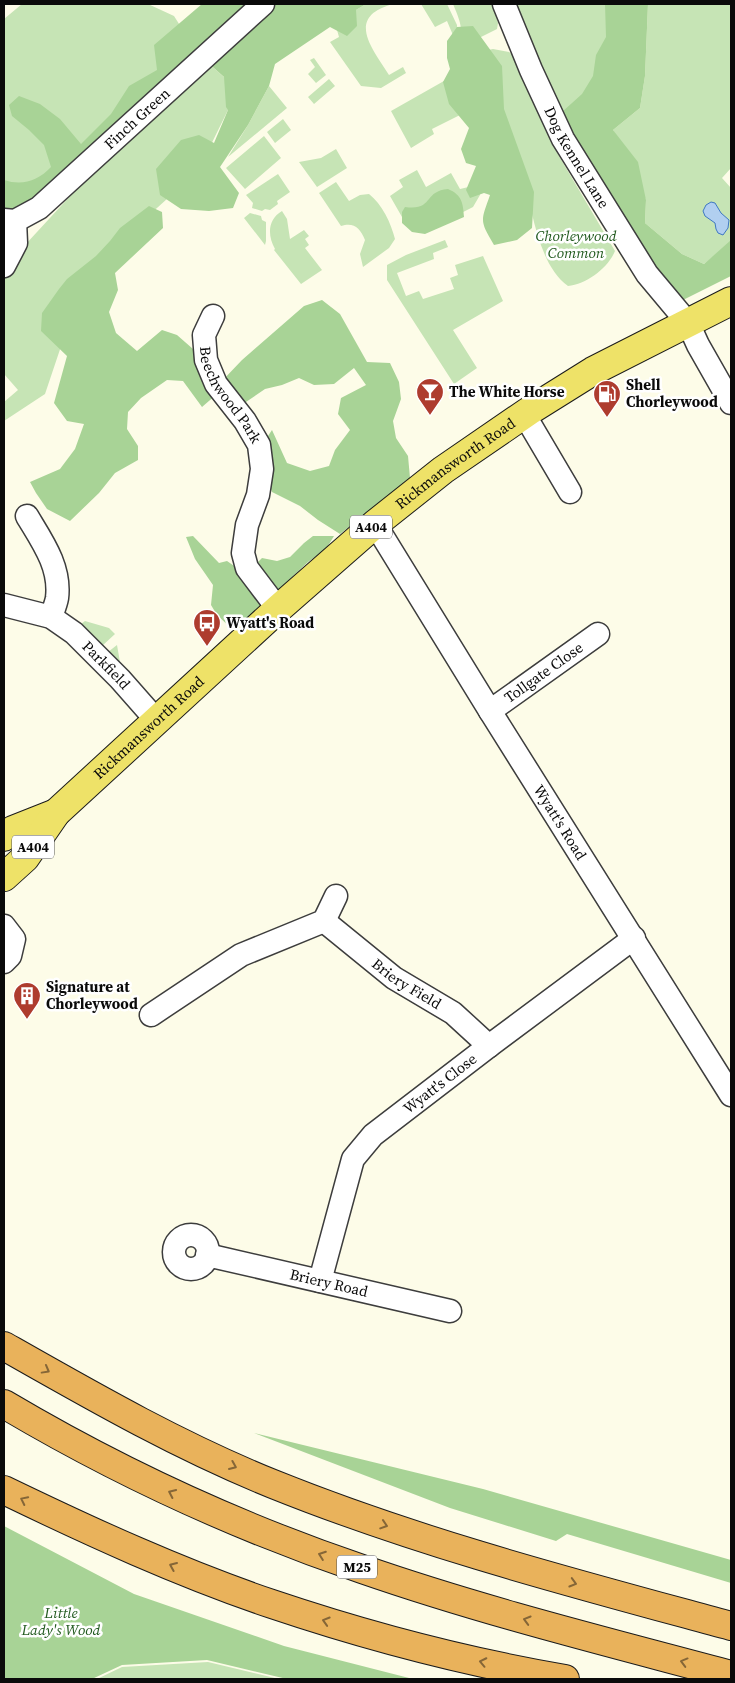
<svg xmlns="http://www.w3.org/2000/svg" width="735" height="1683" font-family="'Source Serif 4',serif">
  <rect width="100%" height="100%" fill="#fdfce8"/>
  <path fill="#c6e4b5" d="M22,4H148L174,16L181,27L172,67L4,210V19Z
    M366,4H393C345,17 372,48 389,75L403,67L406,73L381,88L361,86L330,42L339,37L337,30L347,35L356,10Z
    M421,4H447L457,25L458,47L447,21L435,27Z
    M453,4H493L498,23L497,29L459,48C464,29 460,21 453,4Z
    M510,4H616L607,88L565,129Z
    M648,4H731V168L722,178L731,188V242L704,264L682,254L645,223L646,200L613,130L640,108L645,76Z
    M493,49L509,52L514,56L559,156L615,251C608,268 587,284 568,286C547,271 538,239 532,214L479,52Z
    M314,58L326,75L316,83L308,74L315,67L310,60Z
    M206,61L226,79L228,110L198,171L86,272L45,394L4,421V402L18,390L4,374V277L25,245L84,181Z
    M451,77L466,112L432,129L434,134L411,148L391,111Z
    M329,79L335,86L314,104L308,97Z
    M269,86L287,108L228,157L248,125Z
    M283,119L291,130L275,143L267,132Z
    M264,136L281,158L245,189L226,168Z
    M336,149L347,168L317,187L299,162L321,158Z
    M417,170L426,187L451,173L460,189L481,184L480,195L473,207L426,231L406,224L390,196L403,187L399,180Z
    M278,174L290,192L277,201L278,204L270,210L265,209L262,211L252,208L253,203L246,195Z
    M336,182L349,201L360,195L369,194C382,204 391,223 395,239L389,248L363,267L360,254L365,240C360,228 354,222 341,226L319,193Z
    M282,211L287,219L290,239L304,230L309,236L305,239L309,245L305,248L322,270L301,284L274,250L275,249C267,235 268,219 282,211Z
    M250,213L261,216L262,220L266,222V241L265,245L244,218Z
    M445,240L448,247L433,253L434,259L397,273L406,296L419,291L423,299L454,289L450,278L458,275L455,265L483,256L503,301L453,330L477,368L454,384L387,280V265L406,255Z
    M85,621L109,628L115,634L102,646L81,624Z
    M117,645L121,668L108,652Z
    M208,1662L279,1679H97L122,1667Z"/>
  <path fill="#a8d396" d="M202,4H256L45,197L20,208L4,210V180C22,186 38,181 51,167L44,145L29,130L12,116L9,105L19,96L40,104L60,119L81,144L111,114L129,86L157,70L154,45Z
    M272,4H366L356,10L357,26L347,36L330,27L275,64L269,86L248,125L220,167L239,193L233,208L209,211L181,209L160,195L156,169L181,140L199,135L214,143L228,110L226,107L224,77L206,61Z
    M605,4H648L645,76L640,108L613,130L638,162L646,200L645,223L682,254L704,264L731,240V276L683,300L652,266L565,129L562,112L582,94L593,76L596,55L606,37Z
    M473,26L502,66L504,109L534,192L532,228L517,240L494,245C479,220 481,221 490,195L484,193L470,198L466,190L476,166L466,163L461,149L469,128L449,104L443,82L450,69L447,58V41L457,27Z
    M448,189C462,195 463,203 464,217L425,234L412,232L402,223V212L405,207C434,211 423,191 448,189Z
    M149,206L162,212L163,228L115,273L118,290L109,312L116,333L137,351L162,330L177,335L193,349L201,373L217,394L202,407L183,381L167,380L141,398L128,412L127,429L138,446V460L115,473L99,493L70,521L47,509L36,493L30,482L60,469L75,449L84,424L67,421L54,403L67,356L41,331L42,313L59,289L67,279L96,256L110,241L120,228Z
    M322,300L340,314L367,362L390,363L399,382L401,399L393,421L396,438L408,456L410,478L340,534L318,520L300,506L272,492L268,479L264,442L272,430L287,463L310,471L329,466L335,450L350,430L338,414L341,398L366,385L354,368L334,384L314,385L299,378L282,385L265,389L243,404L221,382L242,360L304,306Z
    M193,536L219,563L227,561L240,570L252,568L262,558L277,561L290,557L304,543L313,536H334L326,549L308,562L277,591L246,631L232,629L217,615L211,605L213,585L195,559L186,537Z
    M254,1433L483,1489L731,1560V1583L567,1534L556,1541L450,1508Z
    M4,1526L134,1594L284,1646L413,1679H287L207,1660L122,1665L92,1679H4Z"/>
  <path fill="#b1cff0" stroke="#3e78c2" d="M711,202L715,203L721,213L729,220L728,228L723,235L718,233L716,229L715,223L705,216L703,211L706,205Z"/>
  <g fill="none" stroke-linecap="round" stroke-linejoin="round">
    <defs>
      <g id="minor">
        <path id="s1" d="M504,4L531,70L563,139L647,274L688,323L698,345L731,403"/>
        <path id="s2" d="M4,220L15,221L39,208L263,4"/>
        <path d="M4,266L16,243L15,221"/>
        <path id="s3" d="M213,316L204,335L206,360L216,384L245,421L259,445L262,469L258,495L247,525L243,553L247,568L278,609"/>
        <path d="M524,414L570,492"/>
        <path d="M27,516C42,541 61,567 57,598C56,604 53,611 51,617"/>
        <path id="s4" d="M375,524L490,711L731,1095"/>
        <path id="s5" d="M4,605L51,617L74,633L120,679L157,721"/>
        <path id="s6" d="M490,711L598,634"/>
        <path id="s7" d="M324,921L394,978L453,1013L489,1046"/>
        <path d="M4,926L14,939L10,956L4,962"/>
        <path d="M151,1015L241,955L324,921L336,896"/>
        <circle cx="191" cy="1252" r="17"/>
        <path id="s8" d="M207,1255L450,1311"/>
        <path id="s9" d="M320,1281L353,1159L373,1135L489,1046L634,938"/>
      </g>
      <g id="major">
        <path d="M4,837L13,830L56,813"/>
        <path id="s10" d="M4,877L25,858L56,813L278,609L375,524L443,470L529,411L593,371L731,301"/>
      </g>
      <path id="highway" d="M4,1346C92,1396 179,1446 273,1484C422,1544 577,1584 731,1626
        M4,1404C117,1471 238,1527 362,1569C483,1611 608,1642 731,1675
        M4,1490C91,1532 180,1573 272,1604C367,1636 466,1662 565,1679"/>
    </defs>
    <use href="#minor" stroke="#3d3d3d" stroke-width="25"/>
    <use href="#major" stroke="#1b1b1b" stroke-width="30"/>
    <use href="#highway" stroke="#1b1b1b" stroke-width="30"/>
    <use href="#minor" stroke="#fff" stroke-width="22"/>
    <use href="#major" stroke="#eee268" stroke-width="28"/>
    <use href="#highway" stroke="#e9b25b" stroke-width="28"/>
  </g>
  <defs><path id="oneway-chevron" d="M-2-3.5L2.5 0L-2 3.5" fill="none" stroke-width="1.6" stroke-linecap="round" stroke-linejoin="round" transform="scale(1.25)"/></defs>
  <g stroke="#856637">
    <use href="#oneway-chevron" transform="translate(46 1370) rotate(29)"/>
    <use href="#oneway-chevron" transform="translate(233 1466) rotate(23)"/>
    <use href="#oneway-chevron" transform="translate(172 1493) rotate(-155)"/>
    <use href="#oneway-chevron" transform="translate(24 1500) rotate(-154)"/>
    <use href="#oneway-chevron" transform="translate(384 1525) rotate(18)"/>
    <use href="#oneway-chevron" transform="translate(322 1555) rotate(-160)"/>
    <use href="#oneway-chevron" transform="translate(173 1566) rotate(-157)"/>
    <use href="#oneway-chevron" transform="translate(573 1583) rotate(16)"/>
    <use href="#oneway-chevron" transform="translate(527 1620) rotate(-164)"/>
    <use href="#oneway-chevron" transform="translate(326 1621) rotate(-163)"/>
    <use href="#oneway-chevron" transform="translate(483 1662) rotate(-168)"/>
    <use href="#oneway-chevron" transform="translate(684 1662) rotate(-165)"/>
  </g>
  <defs>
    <symbol id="bar-pin" viewBox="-11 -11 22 30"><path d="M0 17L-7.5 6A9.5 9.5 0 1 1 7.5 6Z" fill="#ae3c2e" stroke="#fff"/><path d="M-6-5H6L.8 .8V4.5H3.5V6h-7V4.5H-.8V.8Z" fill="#fff"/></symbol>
    <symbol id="fuel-pin" viewBox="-11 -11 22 30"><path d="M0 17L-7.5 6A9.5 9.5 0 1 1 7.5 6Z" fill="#ae3c2e" stroke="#fff"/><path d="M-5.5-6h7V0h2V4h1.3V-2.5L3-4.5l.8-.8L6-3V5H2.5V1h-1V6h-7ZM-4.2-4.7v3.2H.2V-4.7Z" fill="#fff"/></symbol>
    <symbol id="bus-pin" viewBox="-11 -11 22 30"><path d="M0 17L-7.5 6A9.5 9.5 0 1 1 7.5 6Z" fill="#ae3c2e" stroke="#fff"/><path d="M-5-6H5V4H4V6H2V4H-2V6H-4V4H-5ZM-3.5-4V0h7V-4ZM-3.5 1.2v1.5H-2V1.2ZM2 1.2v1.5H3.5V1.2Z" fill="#fff"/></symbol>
    <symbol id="building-pin" viewBox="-11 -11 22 30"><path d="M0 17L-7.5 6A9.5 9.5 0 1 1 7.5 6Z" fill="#ae3c2e" stroke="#fff"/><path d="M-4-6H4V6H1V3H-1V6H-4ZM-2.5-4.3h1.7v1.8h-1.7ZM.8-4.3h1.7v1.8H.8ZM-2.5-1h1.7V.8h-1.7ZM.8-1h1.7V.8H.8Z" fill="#fff"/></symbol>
  </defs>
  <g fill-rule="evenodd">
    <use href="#bar-pin" x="414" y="376" width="32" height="43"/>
    <use href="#fuel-pin" x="591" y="378" width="32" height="43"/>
    <use href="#bus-pin" x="191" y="607" width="32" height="43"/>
    <use href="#building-pin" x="11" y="980" width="32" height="43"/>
  </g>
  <g text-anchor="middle" stroke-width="5" stroke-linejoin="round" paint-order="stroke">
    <g fill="#fff" stroke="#545454" stroke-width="1">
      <rect x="350" y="515.5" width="42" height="23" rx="4"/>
      <rect x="12" y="835.5" width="42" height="23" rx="4"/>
      <rect x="337" y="1555.5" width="40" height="23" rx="4"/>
    </g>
    <g font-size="14" font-weight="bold" fill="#0a0a0a">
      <text x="371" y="532">A404</text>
      <text x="33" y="852">A404</text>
      <text x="357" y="1572">M25</text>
    </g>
    <g font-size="15" fill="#0a0a0a" stroke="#fff">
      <text dy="5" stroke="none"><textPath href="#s2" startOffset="171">Finch Green</textPath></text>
      <text dy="5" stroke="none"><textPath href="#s1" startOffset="170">Dog Kennel Lane</textPath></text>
      <text dy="5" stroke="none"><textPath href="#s3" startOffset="88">Beechwood Park</textPath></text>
      <text dy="5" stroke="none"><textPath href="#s10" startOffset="614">Rickmansworth Road</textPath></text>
      <text dy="5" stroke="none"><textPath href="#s5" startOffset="122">Parkfield</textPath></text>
      <text dy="5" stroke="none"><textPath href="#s6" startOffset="66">Tollgate Close</textPath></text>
      <text dy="5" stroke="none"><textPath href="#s10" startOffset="209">Rickmansworth Road</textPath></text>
      <text dy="5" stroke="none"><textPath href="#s4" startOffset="351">Wyatt's Road</textPath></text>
      <text dy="5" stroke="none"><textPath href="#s7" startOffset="104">Briery Field</textPath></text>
      <text dy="5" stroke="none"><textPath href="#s9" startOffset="242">Wyatt's Close</textPath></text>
      <text dy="5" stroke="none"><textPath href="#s8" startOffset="125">Briery Road</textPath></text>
    </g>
    <g font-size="15" font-style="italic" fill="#235b20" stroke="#fff">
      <text x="576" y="241">Chorleywood<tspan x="576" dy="17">Common</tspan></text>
      <text x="61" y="1618">Little<tspan x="61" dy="17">Lady's Wood</tspan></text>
    </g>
    <g font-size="15" font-weight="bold" fill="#0a0a0a" stroke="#fff" text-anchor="start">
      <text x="626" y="390">Shell<tspan x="626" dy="17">Chorleywood</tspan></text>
      <text x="449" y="397">The White Horse</text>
      <text x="226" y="628">Wyatt's Road</text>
      <text x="46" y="992">Signature at<tspan x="46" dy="17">Chorleywood</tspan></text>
    </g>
  </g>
  <rect width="735" height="1683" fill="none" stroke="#0a0a0a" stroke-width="10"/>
</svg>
